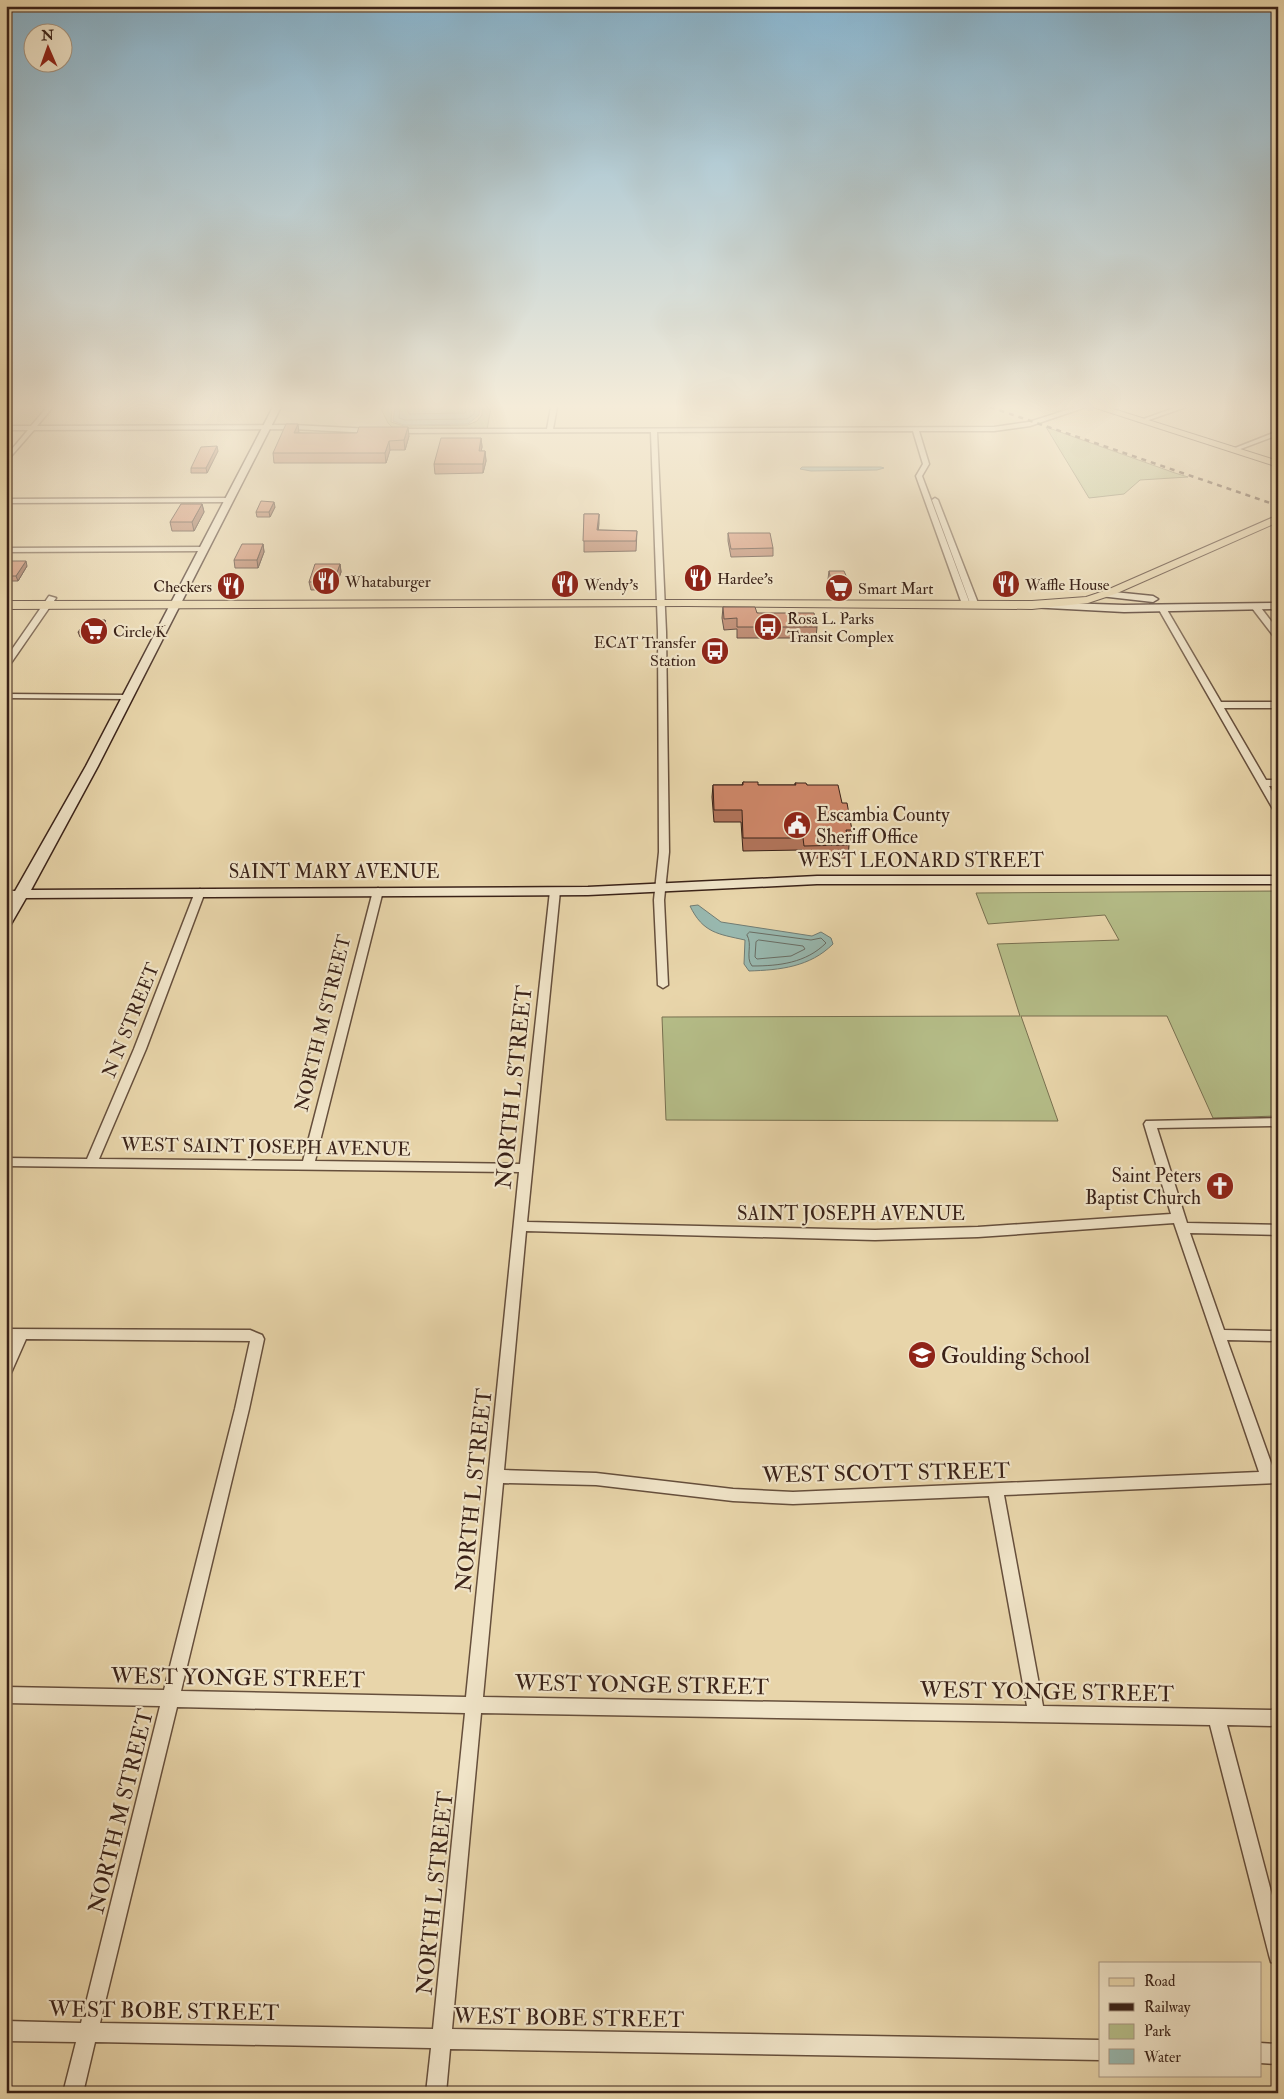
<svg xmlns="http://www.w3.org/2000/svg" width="1284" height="2099" font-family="'IM FELL Double Pica',serif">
  <rect width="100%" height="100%" fill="#e8d5aa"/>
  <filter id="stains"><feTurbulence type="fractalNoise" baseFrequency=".004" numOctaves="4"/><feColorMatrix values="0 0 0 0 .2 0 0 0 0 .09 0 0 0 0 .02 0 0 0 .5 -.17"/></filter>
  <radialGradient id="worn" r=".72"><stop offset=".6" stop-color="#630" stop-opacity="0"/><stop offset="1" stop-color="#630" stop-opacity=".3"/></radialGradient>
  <path fill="#b5bd88" stroke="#787050" d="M380,407H392L391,422L404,426L468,425L477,421L482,415V407H491L487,430L394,429L388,423Z
    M1046,427L1175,473L1188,477L1140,480L1124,494L1089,498Z
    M1278,891V1116L1213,1118L1167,1016H1021L1058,1121L666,1120L662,1017L1020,1016L997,944L1119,940L1105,915L988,924L976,893Z"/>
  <path fill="#98b8af" stroke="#727c73" d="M395,407H480L479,415L468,424L404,425L393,421Z
    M802,467H881L884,468L877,470L811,471L800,469Z
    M698,905L721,922L812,936L821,932L831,938L833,944C810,967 780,970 749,971L744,964L745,940C718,934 703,933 690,906Z"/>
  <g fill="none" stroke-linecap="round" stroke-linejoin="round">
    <path stroke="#696d64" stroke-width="1" d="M400,407L399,418L405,420L467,419L474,414L475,407
      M406,407L409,414L465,413L468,407
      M750,932L811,940L821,938L826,943C806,963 779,966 752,966C745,957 753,945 747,935Z
      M759,940L803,946L805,949L791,956L757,959L755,957L756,942Z"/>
    <defs>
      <path id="street" d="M47,407H53L37,426L293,425L372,429L375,431L372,433L293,429L34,430L6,462V456L28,430H6V426H31Z
        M551,407H557L553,429L994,427L1029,422L1076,407H1086L1030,426L994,431H919L929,464L922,476L970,604L966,606L962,604L916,476L923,464L913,431L657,432L666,632L669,852L664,900L668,985L663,988L658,985L654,900L659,852L658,632L651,432L393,433L390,431L393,429H547Z
        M1177,407H1186L1143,422L1138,421Z
        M1278,431V435L1235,451L1230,450Z
        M935,498L938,500L978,603L977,605L970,603L932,500Z
        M6,499L229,498L232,500L229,502L6,503Z
        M6,548L203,547L207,549L203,551L6,552Z
        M49,596L56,598L9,666H6V658Z
        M1252,604H1258L1278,630V638H1275L1252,608Z
        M1159,606L1166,608L1221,702H1278V708H1224L1266,780H1278V786H1269L1278,801V812L1273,809L1158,608Z
        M6,694L128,695L132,697L128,699L6,698Z
        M378,888L383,891L315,1161L520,1164L550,891L555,888L559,889L560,891L527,1222L875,1230L978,1227L1171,1214L1144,1124L1146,1121L1278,1118V1126L1157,1128L1187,1223L1278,1225V1235L1190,1233L1224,1330L1278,1331V1341L1227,1340L1274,1471H1278V1483L1004,1495L1043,1706L1278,1710V1726L1227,1725L1278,1918V1964L1271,1962L1269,1955L1210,1725L481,1713L452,2029L1100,2040V2060L450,2049L446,2093H426L431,2048L95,2042L83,2093H63L76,2042L6,2041V2021L81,2023L160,1706L6,1703V1687L164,1690L235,1409L250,1341L26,1339L11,1373L6,1374V1352L12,1339H6V1329L250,1330L262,1335L264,1339L249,1409L181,1691L466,1697L519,1172L6,1166V1158L87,1159L134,1049L195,892L200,889L205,892L146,1049L99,1159L303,1161L373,891ZM1174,1223L1259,1472L793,1492L733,1489L596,1473L504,1470L526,1231L875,1240L978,1237ZM503,1483L596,1485L733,1501L793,1504L989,1496L1027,1706L483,1697ZM177,1707L465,1713L433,2029L100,2023Z
        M6,891H21L26,894L21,897H6Z
        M1260,2043L1278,2044V2064L1260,2063Z"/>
      <path id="secondary" d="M273,407H281L98,766L31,890L588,887L817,876H1278V884H817L588,895L26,898L11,924L6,925V907L86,766Z
        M1104,591L1153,596L1158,599L1153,602L1100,596L1099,594Z
        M1033,602L1124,605L1278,603V609L1124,612L1029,607L1028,605Z"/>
      <path id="primary" d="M1093,407H1107L1278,461V467Z
        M1278,515V522L1115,594L1088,603L1032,609L687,606L6,609V601L687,600L1032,601L1086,597L1107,590Z"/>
    </defs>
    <use href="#street" stroke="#664f3c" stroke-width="3"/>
    <use href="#secondary" stroke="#3a2218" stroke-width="3"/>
    <use href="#primary" stroke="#3a2218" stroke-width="2"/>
    <use href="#street" fill="#f0e4c8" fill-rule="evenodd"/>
    <use href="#secondary" fill="#f0e4c8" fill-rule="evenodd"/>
    <use href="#primary" fill="#e8d5aa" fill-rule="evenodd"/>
    <path stroke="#3a2218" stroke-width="2.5" stroke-dasharray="5 5" stroke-linecap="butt" d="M990,407L1276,505"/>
  </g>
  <path fill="#b1745a" stroke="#3a2218" d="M299,433L409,436L405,450H390L386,463H274L273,453Z
    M481,438L482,447L481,451H485L486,461L483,473L435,474L434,464Z
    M218,451L207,473H191V468Z
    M202,504L204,512L194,531H172L170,522Z
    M275,507L270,517H257L256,512Z
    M584,514H599L598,530L637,531L636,551L584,552Z
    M728,533L773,548V556L731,557L728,541Z
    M263,544L264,552L258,568H235L234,560Z
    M340,564L341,572L335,589L311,590L309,582Z
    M6,566H27L18,581H6Z
    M691,566L705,580V585H691Z
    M829,571L850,585L849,593L832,594L828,579Z
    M572,578L571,591H558L557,585Z
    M723,607L757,613L817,627L816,638H737V629L724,630L722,618Z
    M105,620L106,625L102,637H80L78,632Z
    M743,782L758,785H795V783L807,785L842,803L852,830L851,842H849V845L848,858H803L802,850L743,851L741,822H714L712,797L713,785H742Z"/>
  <path fill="#905e4a" stroke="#3a2218" d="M298,424L299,433H294Z
    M408,427L409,436L405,450L404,440Z
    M481,438L482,447L479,461V451Z
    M389,441L390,450L386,463L385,453Z
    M217,446L218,451L207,473L206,468Z
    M485,451L486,461L483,473V464Z
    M274,502L275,507L270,517L269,512Z
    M202,504L204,512L194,531L192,522Z
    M599,514V524L597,540V530Z
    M263,544L264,552L258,568L257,560Z
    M26,561L27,566L18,581L16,576Z
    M340,564L341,572L335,589L334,581Z
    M105,620L106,625L102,637L100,632Z"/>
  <path fill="#ce8769" stroke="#3a2218" d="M286,424H298L294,433H357L359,427H408L404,440L389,441L385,453H273Z
    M441,438H481L479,451H485L483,464H434Z
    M217,446L206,468H191L201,447Z
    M261,501L274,502L269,512H256Z
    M181,504H202L192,522H170Z
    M584,514H599L597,530L637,531L636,541H583Z
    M728,533H770L773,548L731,549Z
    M242,544H263L257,560H234Z
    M10,561H26L16,576H6V566Z
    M315,564H340L334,581L309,582Z
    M691,566H704L705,580H691Z
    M829,571H844L850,585H832Z
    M560,572L572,573L571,585H557Z
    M723,607H755L757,613H814L817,627H737V618L724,619Z
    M87,620H105L100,632H78Z
    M743,782H758V785H796L795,783H806L807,785H838L842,803H847L852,830H846L849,845L804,846L803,838H743L742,810H714L713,785H743Z"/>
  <linearGradient id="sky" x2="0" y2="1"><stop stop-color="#88b6d1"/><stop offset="0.58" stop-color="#f5ecd9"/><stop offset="1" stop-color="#f5ecd9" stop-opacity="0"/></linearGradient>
  <rect width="1284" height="701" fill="url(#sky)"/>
  <defs>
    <symbol id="restaurant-disc" viewBox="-11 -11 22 22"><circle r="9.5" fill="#8f2418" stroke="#f0e4c8"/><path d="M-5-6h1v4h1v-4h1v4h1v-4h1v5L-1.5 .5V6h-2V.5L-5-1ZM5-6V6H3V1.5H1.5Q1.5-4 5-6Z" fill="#fff"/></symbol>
    <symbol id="supermarket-disc" viewBox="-11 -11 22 22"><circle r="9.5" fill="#8f2418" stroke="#f0e4c8"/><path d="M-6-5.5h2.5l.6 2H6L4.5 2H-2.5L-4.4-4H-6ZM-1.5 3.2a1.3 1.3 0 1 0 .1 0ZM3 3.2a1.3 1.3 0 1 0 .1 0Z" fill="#fff"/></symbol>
    <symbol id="bus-disc" viewBox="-11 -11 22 22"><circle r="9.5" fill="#8f2418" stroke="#f0e4c8"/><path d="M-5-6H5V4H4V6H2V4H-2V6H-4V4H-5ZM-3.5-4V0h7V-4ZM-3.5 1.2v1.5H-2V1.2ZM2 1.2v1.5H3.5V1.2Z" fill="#fff"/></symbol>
    <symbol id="civic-disc" viewBox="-11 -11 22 22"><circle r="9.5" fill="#8f2418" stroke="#f0e4c8"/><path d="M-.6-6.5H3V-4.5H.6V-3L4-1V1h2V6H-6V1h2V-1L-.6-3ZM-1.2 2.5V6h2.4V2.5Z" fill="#fff"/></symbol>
    <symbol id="church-disc" viewBox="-11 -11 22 22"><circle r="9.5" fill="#8f2418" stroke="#f0e4c8"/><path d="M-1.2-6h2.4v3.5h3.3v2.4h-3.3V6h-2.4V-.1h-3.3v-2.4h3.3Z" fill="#fff"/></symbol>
    <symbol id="school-disc" viewBox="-11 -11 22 22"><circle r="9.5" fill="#8f2418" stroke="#f0e4c8"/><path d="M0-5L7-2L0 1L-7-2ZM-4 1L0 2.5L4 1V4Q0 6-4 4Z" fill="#fff"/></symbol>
  </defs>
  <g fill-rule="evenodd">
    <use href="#restaurant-disc" x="682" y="562" width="32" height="32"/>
    <use href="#restaurant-disc" x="310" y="565" width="32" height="32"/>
    <use href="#restaurant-disc" x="549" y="568" width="32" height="32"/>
    <use href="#restaurant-disc" x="990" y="568" width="32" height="32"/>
    <use href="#restaurant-disc" x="215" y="570" width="32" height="32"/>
    <use href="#supermarket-disc" x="823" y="572" width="32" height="32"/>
    <use href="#bus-disc" x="752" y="611" width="32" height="32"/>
    <use href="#supermarket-disc" x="78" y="615" width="32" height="32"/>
    <use href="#bus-disc" x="699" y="635" width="32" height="32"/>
    <use href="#civic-disc" x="781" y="809" width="32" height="32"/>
    <use href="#church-disc" x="1204" y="1170" width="32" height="32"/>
    <use href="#school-disc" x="906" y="1339" width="32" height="32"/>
  </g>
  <g text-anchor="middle" stroke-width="4.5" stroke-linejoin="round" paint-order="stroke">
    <g font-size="16" fill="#3a2218" stroke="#f0e4c8" text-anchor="start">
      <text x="717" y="584">Hardee's</text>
      <text x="345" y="587">Whataburger</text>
      <text x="584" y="590">Wendy's</text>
      <text x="1025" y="590">Waffle House</text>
      <text x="212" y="592" text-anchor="end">Checkers</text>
      <text x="858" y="594">Smart Mart</text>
      <text x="787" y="624">Rosa L. Parks<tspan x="787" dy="18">Transit Complex</tspan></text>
      <text x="113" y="637">Circle K</text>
      <text x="696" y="648" text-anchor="end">ECAT Transfer<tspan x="696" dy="18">Station</tspan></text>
    </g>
    <g font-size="19" fill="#3a2218" stroke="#f0e4c8" text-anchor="start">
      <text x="816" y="821">Escambia County<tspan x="816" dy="22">Sheriff Office</tspan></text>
      <text x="1201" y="1182" text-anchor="end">Saint Peters<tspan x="1201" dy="22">Baptist Church</tspan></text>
    </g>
    <g font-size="19" fill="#3a2218" stroke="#f0e4c8">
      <text x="921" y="867">WEST LEONARD STREET</text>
      <text x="334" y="878">SAINT MARY AVENUE</text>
      <text transform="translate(130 1020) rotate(-68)" y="7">N N STREET</text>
      <text transform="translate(322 1023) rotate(-76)" y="7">NORTH M STREET</text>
      <text transform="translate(266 1146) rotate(1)" y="7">WEST SAINT JOSEPH AVENUE</text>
      <text x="851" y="1220">SAINT JOSEPH AVENUE</text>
    </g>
    <g font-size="22" fill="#3a2218" stroke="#f0e4c8">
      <text transform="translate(513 1087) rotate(-84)" y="8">NORTH L STREET</text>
      <text transform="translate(886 1472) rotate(-1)" y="8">WEST SCOTT STREET</text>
      <text transform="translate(473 1490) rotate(-84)" y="8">NORTH L STREET</text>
      <text transform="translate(238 1677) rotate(1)" y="8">WEST YONGE STREET</text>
      <text transform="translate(642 1684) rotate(1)" y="8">WEST YONGE STREET</text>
      <text transform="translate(1047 1691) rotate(1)" y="8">WEST YONGE STREET</text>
      <text transform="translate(120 1811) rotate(-76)" y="8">NORTH M STREET</text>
      <text transform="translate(434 1893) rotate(-84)" y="8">NORTH L STREET</text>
      <text transform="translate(164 2010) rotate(1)" y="8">WEST BOBE STREET</text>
      <text transform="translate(569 2017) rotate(1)" y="8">WEST BOBE STREET</text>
    </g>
    <g font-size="22" fill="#3a2218" stroke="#f0e4c8" text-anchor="start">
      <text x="941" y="1363">Goulding School</text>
    </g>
  </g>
  <rect width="1284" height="2099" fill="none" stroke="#e8d5aa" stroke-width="25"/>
  <rect x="8" y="8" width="1269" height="2084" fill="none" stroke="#3a2218" stroke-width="2.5"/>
  <rect x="12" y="12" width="1259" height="2074" fill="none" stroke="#3a2218"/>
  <rect x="1099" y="1962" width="162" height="115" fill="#f0e4c8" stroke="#a79682"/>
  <rect x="1109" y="1978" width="25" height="8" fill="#e8d5aa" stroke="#a79682"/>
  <text x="1144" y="1986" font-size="15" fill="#3a2218">Road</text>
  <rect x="1109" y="2003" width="25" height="8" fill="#3a2218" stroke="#a79682"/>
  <text x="1144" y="2012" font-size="15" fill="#3a2218">Railway</text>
  <rect x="1109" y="2024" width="25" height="15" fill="#b5bd88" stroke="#a79682"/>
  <text x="1144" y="2036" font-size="15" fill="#3a2218">Park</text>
  <rect x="1109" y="2049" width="25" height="15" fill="#98b8af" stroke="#a79682"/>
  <text x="1144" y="2062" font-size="15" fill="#3a2218">Water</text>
  <g transform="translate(48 48) rotate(358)"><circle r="24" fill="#f0e4c8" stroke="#a79682"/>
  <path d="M0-4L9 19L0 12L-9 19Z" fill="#8f2418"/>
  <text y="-8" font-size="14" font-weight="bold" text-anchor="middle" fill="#3a2218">N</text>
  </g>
  <rect width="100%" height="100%" filter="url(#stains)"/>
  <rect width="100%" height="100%" fill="url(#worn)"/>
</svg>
